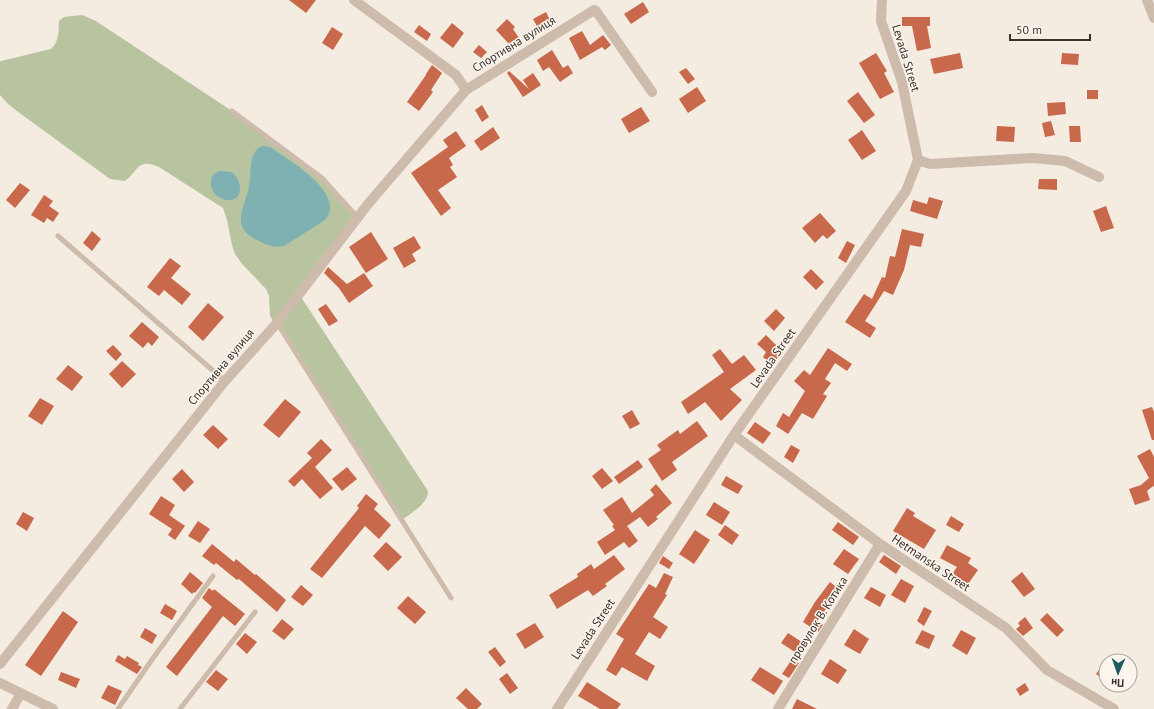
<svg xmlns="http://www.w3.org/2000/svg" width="1154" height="709" font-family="'PT Sans',sans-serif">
  <rect width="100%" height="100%" fill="#f4ebe1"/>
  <path fill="#b8c4a0" d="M82,15L96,21L232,111L322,178L358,218L299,294L428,491C428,504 411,513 402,520L270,316L269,296L266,289L242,264L235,254L232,245L227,220L223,208L159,167C137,158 140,169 125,181L110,179L17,111L8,104L0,95V62L1,61L51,49C60,40 58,32 59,21L64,17Z"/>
  <path fill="#7fb0b2" d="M262,146L270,147C287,159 348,194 325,220L284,246C273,248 267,245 257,240C230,227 244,209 249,187C252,173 247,153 262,146Z
    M219,171L232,172C237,177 240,182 240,188C240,210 207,199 211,180C212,176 214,173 219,171Z"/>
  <path fill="#c8694b" d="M289,0H316L306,13Z
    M643,2L649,12L631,24L624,14Z
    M546,12L551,22L538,28L533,19Z
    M902,17H930V26H927L931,48L917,51L912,26H902Z
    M507,19L515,27L513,29L521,41L512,47L496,30Z
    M452,23L464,33L453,48L440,38Z
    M419,25L431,34L427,41L414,32Z
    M332,27L343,34L333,50L322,43Z
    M582,31L590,45L603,35L611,45L605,50L602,47L580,60L569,38Z
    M479,45L487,52L481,58L473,52Z
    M552,50L563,68L568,65L573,73L560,82L549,67L543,71L537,60Z
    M876,53L887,71L884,73L894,92L880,99L859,63Z
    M960,53L963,68L934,74L930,59Z
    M1062,53L1079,54L1078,65L1061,64Z
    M432,65L442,73L431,90L433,92L419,111L407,102L426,75V74Z
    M686,68L695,79L688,84L679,72Z
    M509,71L529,89L523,80L533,73L541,85L523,97L507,73Z
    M697,87L706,101L688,113L679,99Z
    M1087,90H1098V99H1087Z
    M858,92L875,115L864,123L847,101Z
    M1065,102L1066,114L1048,116L1047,103Z
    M482,105L489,117L482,122L475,110Z
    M641,107L650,121L629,133L621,119Z
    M1051,121L1055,135L1045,137L1042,123Z
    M997,126L1015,127L1014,142L996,141Z
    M1069,126H1080L1081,142H1070Z
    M493,127L500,138L481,151L474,141Z
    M862,130L876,151L862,160L848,140Z
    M456,131L466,146L449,158L453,165L450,167L457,177L438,190L451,208L441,216L411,173L448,147L443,140Z
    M1039,179H1057V190L1038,189Z
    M20,183L30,190L15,208L6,200Z
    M44,195L53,201L49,206L59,213L53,222L47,218L44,223L31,215Z
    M929,197L943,201L937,219L910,211L913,200L927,204Z
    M1106,206L1114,228L1101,232L1093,211Z
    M820,213L836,231L827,239L823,235L815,243L802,228Z
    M902,229L924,234L921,247L910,245L904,270L893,295L884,291L865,321L876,328L870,338L845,322L864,294L872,299L882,277L885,278L890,256L895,257Z
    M92,231L101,239L92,251L83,243Z
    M371,232L388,259L366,273L349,247Z
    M414,236L421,248L412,254L416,261L404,268L393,248Z
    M847,241L855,245L846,263L838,258Z
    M170,258L181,266L171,278L191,294L182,305L164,290L159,296L147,287Z
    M328,267L347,284L364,273L373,286L349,303L339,288L324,273Z
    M811,269L824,282L816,290L803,277Z
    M208,303L224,317L203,341L188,327Z
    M326,304L338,321L329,326L318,309Z
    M776,309L785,318L774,331L764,321Z
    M142,322L159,337L152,346L148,342L143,348L129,336Z
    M766,335L783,352L771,365L763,357L766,352L757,344Z
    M113,345L122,354L116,361L106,351Z
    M828,348L852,364L847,371L835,363L825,379L831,383L823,394L827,396L813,419L802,413L788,434L776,426L783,413L789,417L805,391L794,381L804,370L810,375Z
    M720,349L732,364L744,355L756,370L730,389L742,400L721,421L705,402L688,414L681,402L724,372L712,355Z
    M122,361L136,374L122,388L109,374Z
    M68,365L83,377L72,391L56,379Z
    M40,398L54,406L42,425L28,416Z
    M285,399L301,412L279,438L263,425Z
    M1152,407L1154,412V440H1152L1142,410Z
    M632,410L640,424L630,429L622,416Z
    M697,421L708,436L672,462L677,470L662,481L648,459L661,450L657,445L678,430L680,434Z
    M755,422L771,433L763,444L747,433Z
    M213,425L228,439L218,449L203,435Z
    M321,439L332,450L315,467L333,488L320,499L302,479L294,487L288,481L312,458L307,453Z
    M791,445L800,450L793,463L784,457Z
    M1150,449L1154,457V487L1153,486L1147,491L1150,500L1135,505L1129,489L1141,485L1149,478L1137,456Z
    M638,460L643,467L619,484L614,477Z
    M347,467L357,479L342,491L332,479Z
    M602,468L613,481L602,489L592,476Z
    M182,469L194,482L184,492L172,479Z
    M726,476L743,486L738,494L721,485Z
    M656,484L672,503L656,517L658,519L648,527L640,517L627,526L638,541L629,548L624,542L605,555L597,542L615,530L612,526L614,525L603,510L622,497L632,513L654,495L650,490Z
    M366,494L378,504L374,509L391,525L379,539L365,526L322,578L310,569L359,508L357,506Z
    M161,496L175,505L169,515L185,526L175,540L168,535L172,529L149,514Z
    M714,502L730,512L722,525L706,515Z
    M907,508L915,513L913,516L936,530L924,549L893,531Z
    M23,512L34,518L27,531L16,524Z
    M951,516L964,524L959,532L946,525Z
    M198,521L210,529L200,543L188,536Z
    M838,522L859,537L853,545L832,530Z
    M725,525L739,535L732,545L718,535Z
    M695,530L710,540L694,564L679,554Z
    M386,542L402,557L388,571L373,556Z
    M212,544L234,562L236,559L255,575L256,574L286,600L277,612L239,579L237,580L216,563L214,565L202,556Z
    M947,545L971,558L968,563L978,570L968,584L952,574L957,567L940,558Z
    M844,549L859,559L848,574L833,564Z
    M614,555L625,569L605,584L607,586L593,596L588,590L557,609L549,595L578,577L577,574L591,564L594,569Z
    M884,555L901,566L896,574L879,562Z
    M663,556L673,563L669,569L659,563Z
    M190,572L203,583L195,593L194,592L192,594L181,584Z
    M1022,572L1035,589L1024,597L1011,581Z
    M664,573L673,577L665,594L667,595L653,617L668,627L660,639L649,632L635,654L655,666L647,681L622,667L616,676L606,670L624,639L616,634L649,584L656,588Z
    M901,579L914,586L905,603L891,595Z
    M830,582L840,590L817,621L823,625L818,632L803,622L815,602Z
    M301,585L313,595L303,606L291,597Z
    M871,587L886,595L880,607L864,598Z
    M209,588L213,591L214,589L245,614L235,626L223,616L177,676L166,667L212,607L202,598Z
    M408,596L426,612L415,624L397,608Z
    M165,604L177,611L172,620L160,613Z
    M924,607L932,611L924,626L917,621Z
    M63,611L78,622L41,676L25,665Z
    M1047,613L1064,630L1057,637L1040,620Z
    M1025,617L1033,628L1023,636L1016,629L1020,626L1018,623Z
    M282,619L294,629L284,640L272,631Z
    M535,623L544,637L525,649L516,634Z
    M145,628L157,635L152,644L140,637Z
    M854,629L869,639L860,654L844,645Z
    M922,630L935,636L929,649L915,643Z
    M961,630L976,638L967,655L952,646Z
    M245,633L257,642L247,654L236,644Z
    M788,633L805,644L798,654L781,643Z
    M495,647L506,662L500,667L488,652Z
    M118,655L125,659L127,656L139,663L138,665L142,667L137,674L115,661Z
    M792,659L799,663L789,678L782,674Z
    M830,659L847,670L838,684L821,674Z
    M1106,660V681L1096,674Z
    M760,667L783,681L774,695L751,680Z
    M216,670L228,679L218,691L206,682Z
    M61,672L80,679L76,688L58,680Z
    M507,673L518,688L510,694L499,679Z
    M587,682L621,704L617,709H600L578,696Z
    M1025,683L1029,690L1020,696L1016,689Z
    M108,685L122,691L115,705L101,698Z
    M466,688L482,704L477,709H468L456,698Z
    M797,699L817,709H792Z"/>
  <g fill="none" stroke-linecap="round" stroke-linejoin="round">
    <path stroke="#cdbbac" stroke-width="5" d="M232,111L322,178L358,218
      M58,236L225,381
      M277,323L451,598
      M118,709L151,661L213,576
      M180,709L255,612"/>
    <path stroke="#cdbbac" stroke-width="10" d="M354,0L456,75L466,90
      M1147,0L1154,18
      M918,160L930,164L1033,158L1065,161L1099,177
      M734,435L880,544L1006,628L1047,670L1114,709
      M0,664L225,381L277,323L368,204L466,90L594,10L596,11L652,92
      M0,683L53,709
      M12,709L21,693
      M557,709L734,435L906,191L918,160L902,82L881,21L882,0
      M778,709L880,544"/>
  </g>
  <g text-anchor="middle" stroke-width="3" stroke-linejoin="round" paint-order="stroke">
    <g font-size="12" fill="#3b302b" stroke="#fbf5ee">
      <text transform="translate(514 44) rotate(-32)" y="4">Спортивна вулиця</text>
      <text transform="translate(906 58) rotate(73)" y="4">Levada Street</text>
      <text transform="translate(773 358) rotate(-55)" y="4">Levada Street</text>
      <text transform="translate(221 367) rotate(-50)" y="4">Спортивна вулиця</text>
      <text transform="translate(931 563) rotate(34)" y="4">Hetmanska Street</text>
      <text transform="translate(818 620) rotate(-58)" y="4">провулок В. Котика</text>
      <text transform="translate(593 629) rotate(-57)" y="4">Levada Street</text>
    </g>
  </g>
  <g transform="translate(1118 673) rotate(182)"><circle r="19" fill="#fbf5ee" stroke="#aea6a0"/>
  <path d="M0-3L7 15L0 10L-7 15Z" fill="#1f5a5e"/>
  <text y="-6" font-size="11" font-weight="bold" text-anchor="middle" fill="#3b302b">Пн</text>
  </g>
  <path d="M1010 34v6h80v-6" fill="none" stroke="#3b302b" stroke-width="2"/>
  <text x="1016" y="34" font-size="12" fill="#3b302b" stroke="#fbf5ee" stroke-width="3" paint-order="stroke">50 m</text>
</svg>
